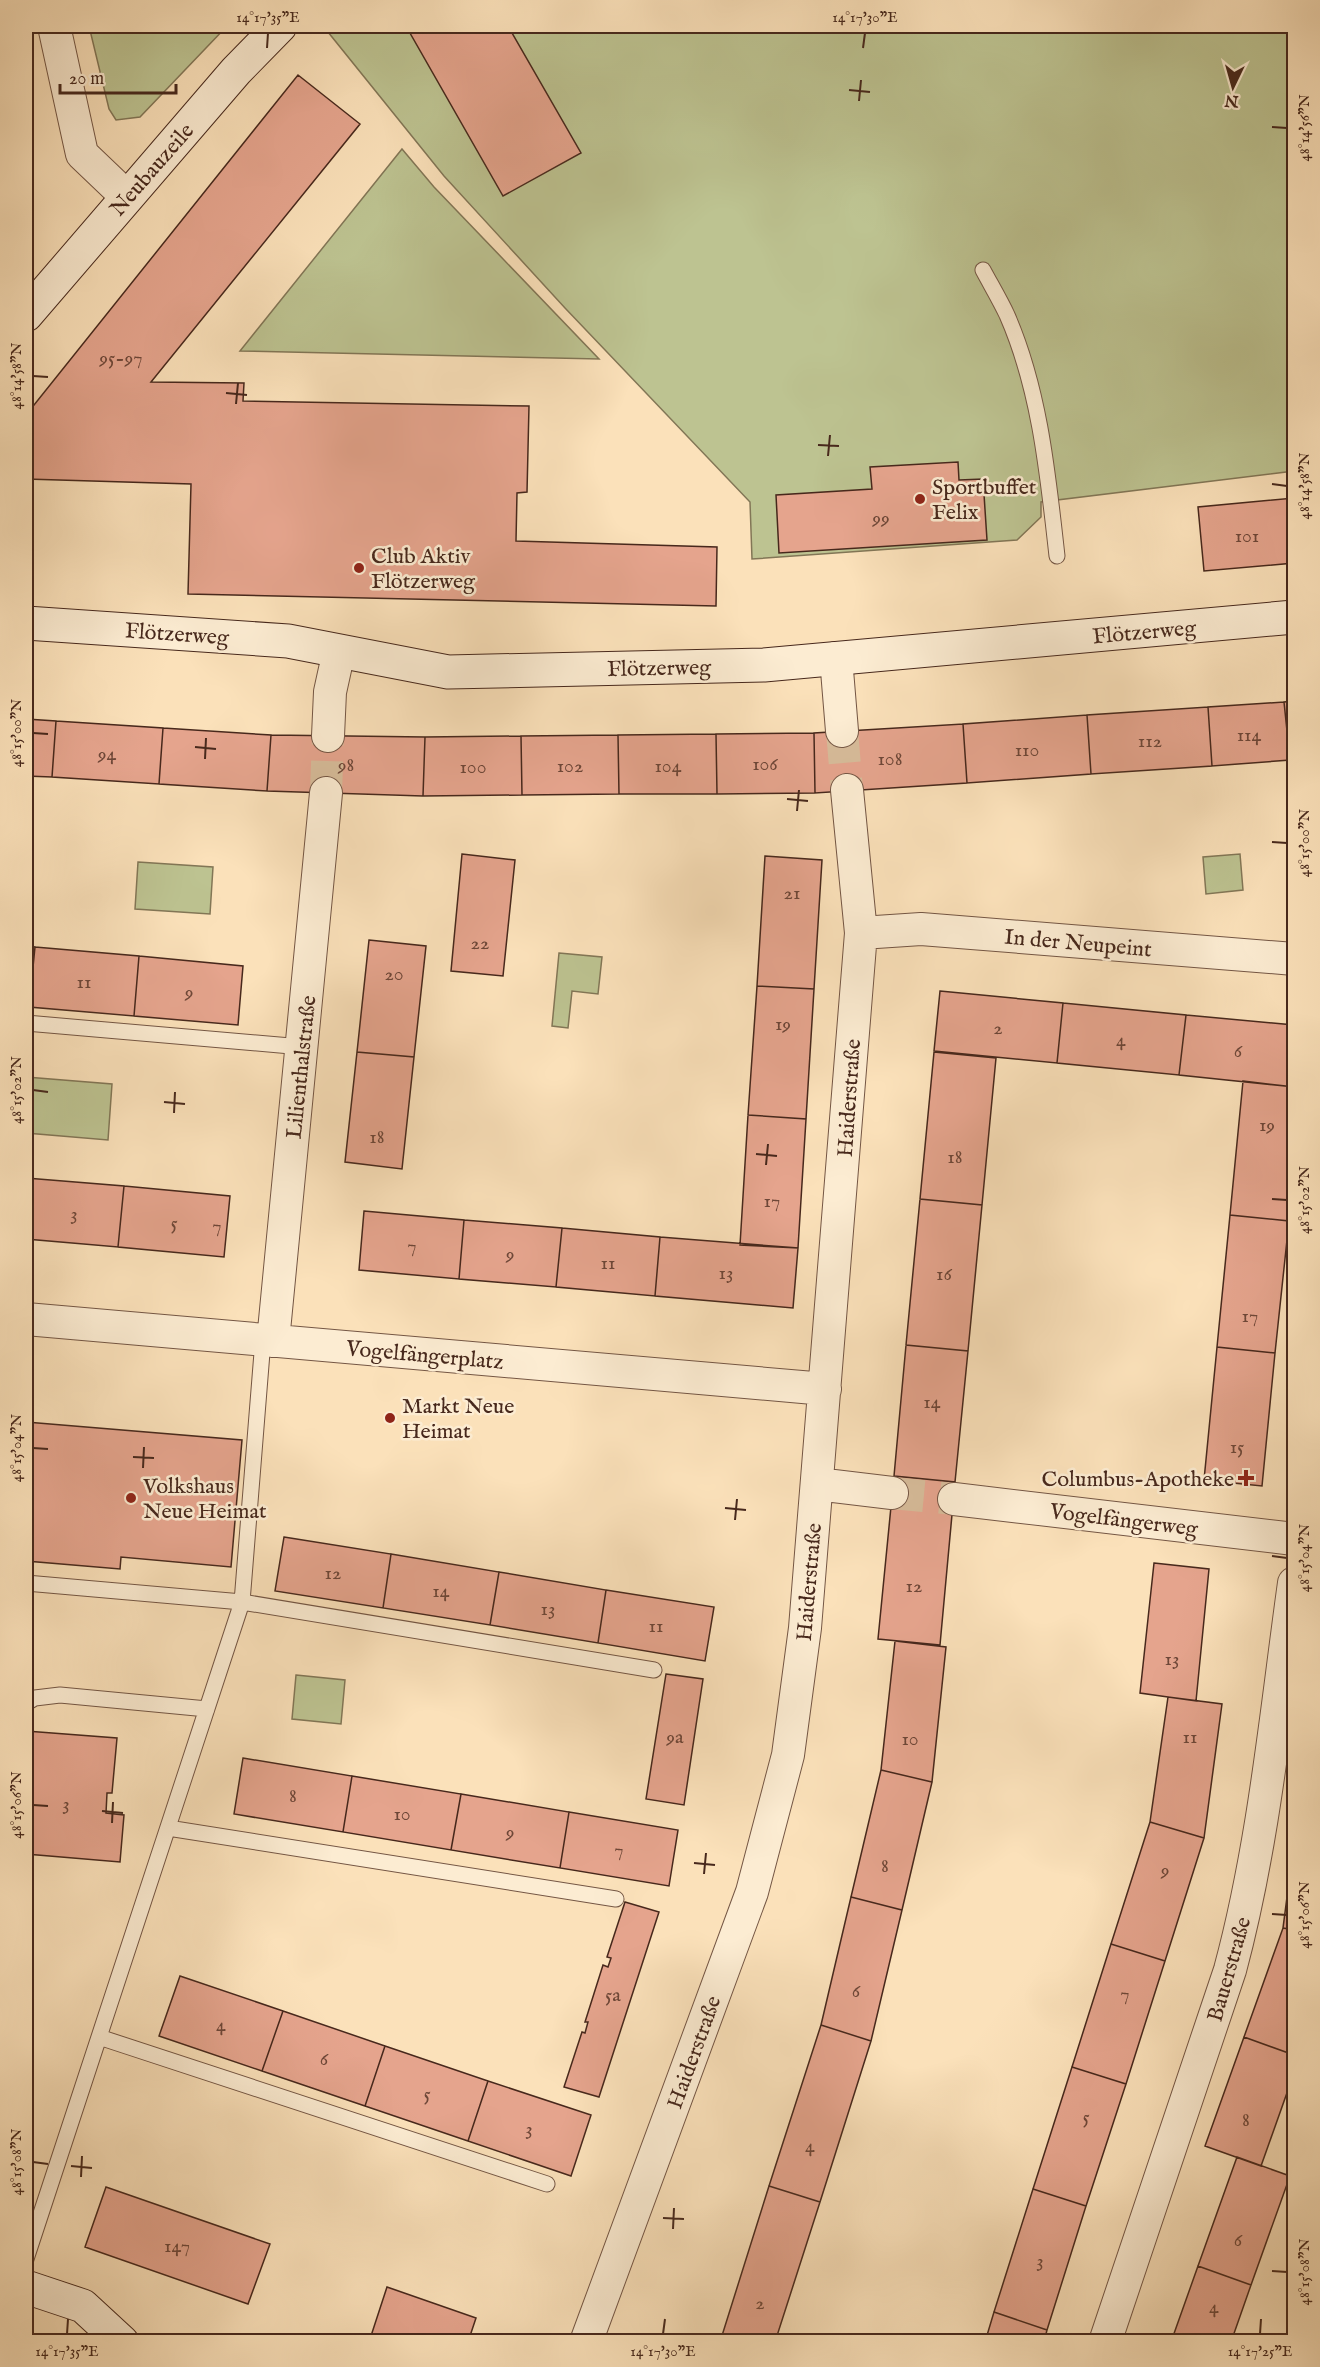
<svg xmlns="http://www.w3.org/2000/svg" width="1320" height="2367" font-family="'IM FELL English',serif">
  <rect width="100%" height="100%" fill="#fbe1ba"/>
  <filter id="stains"><feTurbulence type="fractalNoise" baseFrequency=".00333" numOctaves="4"/><feColorMatrix values="0 0 0 0 .2 0 0 0 0 .09 0 0 0 0 .02 0 0 0 .5 -.17"/></filter>
  <radialGradient id="worn" r=".72"><stop offset=".6" stop-color="#630" stop-opacity="0"/><stop offset="1" stop-color="#630" stop-opacity=".3"/></radialGradient>
  <path fill="#bdc391" stroke="#827656" stroke-width="1.5" d="M89,26H227L140,117L116,120L109,109Z
    M335,26H1294V471L1041,502V517L1017,540L752,559L750,502L565,308L444,176L328,32Z
    M402,149L434,187L599,359L240,351Z
    M1240,854L1243,890L1206,894L1203,857Z
    M138,862L213,867L210,914L135,909Z
    M559,953L602,957L598,994L572,991L568,1028L552,1026Z
    M26,1077L112,1084L108,1140L26,1133Z
    M296,1675L345,1680L341,1724L292,1719Z"/>
  <path fill="#e5a48d" stroke="#47281c" stroke-width="1.5" d="M406,26H508L581,153L503,196Z
    M298,75L360,124L151,382L244,383L243,401L529,406L527,492L517,493L516,541L717,547L716,606L188,594L191,484L26,479V415Z
    M958,462L959,480L983,479L987,540L779,553L776,495L872,489L870,467Z
    M1294,498V563L1204,571L1198,507Z
    M1294,701V760H1290L1284,702Z
    M1284,702L1290,760L1212,766L1208,707Z
    M1208,707L1212,766L1091,774L1087,715Z
    M1087,715L1091,774L967,783L963,724Z
    M26,719L56,721L52,777L26,776Z
    M56,721L163,728L159,784L52,777Z
    M963,724L967,783L815,793L814,733Z
    M163,728L271,735L267,791L159,784Z
    M814,733L815,793L717,794L716,734Z
    M716,734L717,794H619L618,735Z
    M271,735L425,737L423,796L267,791Z
    M618,735L619,794L522,795L521,736Z
    M521,736L522,795L423,796L425,737Z
    M462,854L515,860L503,976L451,971Z
    M765,856L822,860L814,989L757,986Z
    M369,940L426,946L414,1057L357,1052Z
    M26,946L35,947L29,1007L26,1006Z
    M35,947L139,956L134,1016L29,1007Z
    M139,956L243,966L238,1025L134,1016Z
    M757,986L814,989L806,1119L748,1115Z
    M940,991L1063,1003L1057,1063L934,1051Z
    M1063,1003L1186,1015L1179,1075L1057,1063Z
    M1186,1015L1294,1025V1087L1179,1075Z
    M357,1052L414,1057L402,1169L345,1162Z
    M934,1052L996,1058L982,1205L920,1199Z
    M1243,1081L1294,1087V1162L1289,1221L1230,1215Z
    M748,1115L806,1119L798,1248L740,1245Z
    M26,1178L124,1186L118,1247L26,1239Z
    M124,1186L230,1196L224,1257L118,1247Z
    M920,1199L982,1205L968,1351L906,1345Z
    M364,1211L464,1220L459,1279L359,1270Z
    M1230,1215L1289,1221L1275,1353L1217,1347Z
    M464,1220L562,1228L556,1287L459,1279Z
    M562,1228L660,1237L655,1296L556,1287Z
    M660,1237L798,1248L793,1308L655,1296Z
    M906,1345L968,1351L955,1482L894,1476Z
    M1217,1347L1275,1353L1262,1486L1204,1480Z
    M26,1422L242,1440L231,1567L121,1557L120,1569L26,1561Z
    M894,1476L955,1482L940,1645L878,1639Z
    M284,1537L391,1554L383,1608L275,1591Z
    M391,1554L499,1572L490,1625L383,1608Z
    M1154,1563L1209,1569L1196,1701L1140,1693Z
    M499,1572L606,1590L598,1643L490,1625Z
    M606,1590L714,1607L705,1661L598,1643Z
    M895,1641L946,1647L932,1782L881,1770Z
    M666,1674L703,1679L684,1805L646,1799Z
    M1168,1697L1222,1704L1204,1838L1150,1822Z
    M26,1731L117,1738L112,1793H107L106,1813L124,1815L120,1862L26,1854Z
    M243,1758L352,1776L343,1832L234,1814Z
    M881,1770L932,1782L902,1910L851,1897Z
    M352,1776L461,1794L451,1850L343,1832Z
    M461,1794L569,1812L560,1868L451,1850Z
    M569,1812L678,1830L669,1886L560,1868Z
    M1150,1822L1204,1838L1165,1961L1111,1944Z
    M1294,1843V1930L1283,1928Z
    M851,1897L902,1910L871,2041L821,2025Z
    M625,1902L659,1912L599,2097L564,2087L582,2032L585,2033L588,2022H585L603,1965L608,1967L611,1958L607,1957Z
    M1283,1928L1294,1930V2055L1244,2037Z
    M1111,1944L1165,1961L1126,2084L1072,2067Z
    M180,1976L283,2011L262,2071L159,2036Z
    M283,2011L385,2046L365,2106L262,2071Z
    M821,2025L871,2041L820,2202L769,2186Z
    M1244,2037L1294,2055V2073L1261,2166L1205,2146Z
    M385,2046L488,2081L468,2141L365,2106Z
    M1072,2067L1126,2084L1086,2206L1033,2189Z
    M488,2081L591,2115L571,2176L468,2141Z
    M1237,2157L1290,2176L1251,2285L1198,2266Z
    M769,2186L820,2202L775,2342H720Z
    M106,2187L270,2244L248,2304L85,2247Z
    M1033,2189L1086,2206L1047,2330L994,2312Z
    M1198,2266L1251,2285L1231,2342H1171Z
    M387,2287L476,2318L468,2342H369Z
    M994,2312L1047,2330L1044,2342H985Z"/>
  <g fill="none" stroke-linecap="round" stroke-linejoin="round">
    <path stroke="#d7bc9a" stroke-width="32" stroke-dasharray="32 16" stroke-linecap="butt" d="M842,731L847,790
      M326,793L328,736
      M892,1493L954,1499"/>
    <defs>
      <path id="lane" d="M983,270C991,285 1000,300 1007,315C1040,390 1048,476 1057,556
        M26,1023L302,1047
        M26,1583L242,1602L654,1670
        M26,1703L35,1698L60,1695L207,1709
        M168,1828L616,1899
        M99,2037L547,2184
        M26,2259L242,1602L263,1340"/>
      <path id="street" d="M54,26L82,154L127,197
        M836,658L842,731
        M328,736L330,692L339,651
        M861,933L921,929L1294,959
        M26,1319L825,1389
        M273,1341L326,793
        M817,1484L892,1493
        M954,1499L1294,1539
        M586,2342L752,1892L788,1755L805,1628L861,933L847,790
        M1105,2342L1230,1970C1264,1844 1276,1712 1294,1583"/>
      <path id="secondary" d="M26,315L236,71L280,26
        M26,623L288,641L448,672L764,665L1294,617
        M26,2287L83,2306L122,2342"/>
    </defs>
    <use href="#lane" stroke="#745644" stroke-width="17"/>
    <use href="#street" stroke="#745644" stroke-width="34"/>
    <use href="#secondary" stroke="#47281c" stroke-width="35"/>
    <use href="#lane" stroke="#fcecd2" stroke-width="15"/>
    <use href="#street" stroke="#fcecd2" stroke-width="32"/>
    <use href="#secondary" stroke="#fcecd2" stroke-width="33"/>
  </g>
  <path fill="none" stroke="#47281c" stroke-width="2" d="M267,48L268,33M863,48L865,33M849,90L870,92M859,101L861,80M1272,127L1287,128M33,376L48,377M226,393L247,395M236,404L238,383M818,445L839,446M828,456L830,435M1272,484L1287,486M33,733L48,734M195,747L216,749M205,759L206,738M787,799L808,801M797,811L799,790M1272,842L1287,843M33,1090L48,1092M164,1102L185,1104M174,1113L175,1092M756,1154L777,1156M766,1165L768,1144M1272,1199L1287,1200M33,1448L48,1449M133,1457L154,1458M143,1468L144,1447M725,1508L746,1510M735,1520L737,1499M1272,1556L1287,1558M33,1805L48,1806M102,1811L123,1813M112,1823L113,1802M694,1863L715,1865M704,1874L706,1853M1272,1914L1287,1915M33,2162L48,2164M71,2166L92,2168M81,2177L82,2156M663,2218L684,2219M673,2229L674,2208M1272,2271L1287,2272M67,2334L68,2319M663,2334L665,2319M1260,2334L1261,2319"/>
  <g fill="#8f2418" stroke="#fcecd2" stroke-width="2">
    <circle cx="920" cy="499" r="6"/>
    <circle cx="359" cy="568" r="6"/>
    <circle cx="390" cy="1418" r="6"/>
    <path d="M1243 1469h6v6h6v6h-6v6h-6v-6h-6v-6h6z"/>
    <circle cx="131" cy="1498" r="6"/>
  </g>
  <g text-anchor="middle" stroke-width="5" stroke-linejoin="round" paint-order="stroke">
    <g font-size="20" fill="#6e4738">
      <text x="121" y="364">95-97</text>
      <text x="881" y="524">99</text>
      <text x="1247" y="542">101</text>
      <text x="1249" y="741">114</text>
      <text x="1150" y="747">112</text>
      <text x="1027" y="756">110</text>
      <text x="107" y="760">94</text>
      <text x="890" y="765">108</text>
      <text x="765" y="770">106</text>
      <text x="346" y="771">98</text>
      <text x="570" y="772">102</text>
      <text x="668" y="772">104</text>
      <text x="473" y="773">100</text>
      <text x="792" y="899">21</text>
      <text x="480" y="949">22</text>
      <text x="394" y="980">20</text>
      <text x="84" y="988">11</text>
      <text x="189" y="998">9</text>
      <text x="783" y="1030">19</text>
      <text x="998" y="1034">2</text>
      <text x="1121" y="1046">4</text>
      <text x="1238" y="1057">6</text>
      <text x="1267" y="1131">19</text>
      <text x="377" y="1143">18</text>
      <text x="955" y="1163">18</text>
      <text x="772" y="1207">17</text>
      <text x="74" y="1220">3</text>
      <text x="174" y="1229">5</text>
      <text x="217" y="1232">7</text>
      <text x="412" y="1252">7</text>
      <text x="510" y="1260">9</text>
      <text x="608" y="1269">11</text>
      <text x="726" y="1279">13</text>
      <text x="944" y="1280">16</text>
      <text x="1250" y="1322">17</text>
      <text x="932" y="1408">14</text>
      <text x="1237" y="1453">15</text>
      <text x="333" y="1579">12</text>
      <text x="914" y="1592">12</text>
      <text x="441" y="1597">14</text>
      <text x="548" y="1615">13</text>
      <text x="656" y="1632">11</text>
      <text x="1172" y="1665">13</text>
      <text x="675" y="1743">9a</text>
      <text x="1190" y="1743">11</text>
      <text x="910" y="1745">10</text>
      <text x="293" y="1802">8</text>
      <text x="66" y="1810">3</text>
      <text x="402" y="1820">10</text>
      <text x="510" y="1838">9</text>
      <text x="619" y="1856">7</text>
      <text x="885" y="1872">8</text>
      <text x="1165" y="1876">9</text>
      <text x="856" y="1997">6</text>
      <text x="1125" y="2000">7</text>
      <text x="613" y="2001">5a</text>
      <text x="221" y="2031">4</text>
      <text x="324" y="2065">6</text>
      <text x="427" y="2100">5</text>
      <text x="1086" y="2123">5</text>
      <text x="1246" y="2126">8</text>
      <text x="529" y="2135">3</text>
      <text x="810" y="2152">4</text>
      <text x="1238" y="2246">6</text>
      <text x="177" y="2252">147</text>
      <text x="1040" y="2267">3</text>
      <text x="760" y="2309">2</text>
      <text x="1214" y="2313">4</text>
    </g>
    <g font-size="22" fill="#47281c" stroke="#fcecd2">
      <text transform="translate(151 169) rotate(-49)" y="8">Neubauzeile</text>
      <text transform="translate(1144 631) rotate(-5)" y="8">Flötzerweg</text>
      <text transform="translate(177 633) rotate(4)" y="8">Flötzerweg</text>
      <text transform="translate(659 667) rotate(-1)" y="8">Flötzerweg</text>
      <text transform="translate(1078 942) rotate(5)" y="8">In der Neupeint</text>
      <text transform="translate(300 1067) rotate(-84)" y="8">Lilienthalstraße</text>
      <text transform="translate(848 1098) rotate(-86)" y="8">Haiderstraße</text>
      <text transform="translate(425 1354) rotate(5)" y="8">Vogelfängerplatz</text>
      <text transform="translate(1124 1519) rotate(7)" y="8">Vogelfängerweg</text>
      <text transform="translate(808 1582) rotate(-85)" y="8">Haiderstraße</text>
      <text transform="translate(1228 1969) rotate(-74)" y="8">Bauerstraße</text>
      <text transform="translate(693 2052) rotate(-70)" y="8">Haiderstraße</text>
    </g>
    <g font-size="22" fill="#47281c" stroke="#fcecd2" text-anchor="start">
      <text x="932" y="494">Sportbuffet<tspan x="932" dy="25">Felix</tspan></text>
      <text x="371" y="563">Club Aktiv<tspan x="371" dy="25">Flötzerweg</tspan></text>
      <text x="402" y="1413">Markt Neue<tspan x="402" dy="25">Heimat</tspan></text>
      <text x="1234" y="1486" text-anchor="end">Columbus-Apotheke</text>
      <text x="143" y="1493">Volkshaus<tspan x="143" dy="25">Neue Heimat</tspan></text>
    </g>
  </g>
  <rect width="1320" height="2367" fill="none" stroke="#fbe1ba" stroke-width="66"/>
  <g transform="translate(1233 87) rotate(185)" stroke="#fcecd2" stroke-width="4.5" paint-order="stroke">
  <path d="M0-4.5L10 22L0 15L-10 22Z" fill="#47281c"/>
  <text y="-9" font-size="16" font-weight="bold" text-anchor="middle" fill="#47281c">N</text>
  </g>
  <path d="M60 84v9h116v-9" fill="none" stroke="#47281c" stroke-width="3"/>
  <text x="69" y="84" font-size="18" fill="#47281c" stroke="#fcecd2" stroke-width="4.5" paint-order="stroke">20 m</text>
  <rect x="33" y="33" width="1254" height="2301" fill="none" stroke="#47281c" stroke-width="2"/>
  <g font-size="15" text-anchor="middle" fill="#47281c">
    <text x="268" y="22">14°17'35"E</text>
    <text x="865" y="22">14°17'30"E</text>
    <text transform="translate(1304 128) rotate(-90)" y="5">48°14'56"N</text>
    <text transform="translate(16 376) rotate(-90)" y="5">48°14'58"N</text>
    <text transform="translate(1304 486) rotate(-90)" y="5">48°14'58"N</text>
    <text transform="translate(16 733) rotate(-90)" y="5">48°15'00"N</text>
    <text transform="translate(1304 843) rotate(-90)" y="5">48°15'00"N</text>
    <text transform="translate(16 1090) rotate(-90)" y="5">48°15'02"N</text>
    <text transform="translate(1304 1200) rotate(-90)" y="5">48°15'02"N</text>
    <text transform="translate(16 1448) rotate(-90)" y="5">48°15'04"N</text>
    <text transform="translate(1304 1558) rotate(-90)" y="5">48°15'04"N</text>
    <text transform="translate(16 1805) rotate(-90)" y="5">48°15'06"N</text>
    <text transform="translate(1304 1915) rotate(-90)" y="5">48°15'06"N</text>
    <text transform="translate(16 2162) rotate(-90)" y="5">48°15'08"N</text>
    <text transform="translate(1304 2272) rotate(-90)" y="5">48°15'08"N</text>
    <text x="67" y="2356">14°17'35"E</text>
    <text x="663" y="2356">14°17'30"E</text>
    <text x="1260" y="2356">14°17'25"E</text>
  </g>
  <rect width="100%" height="100%" filter="url(#stains)"/>
  <rect width="100%" height="100%" fill="url(#worn)"/>
</svg>
